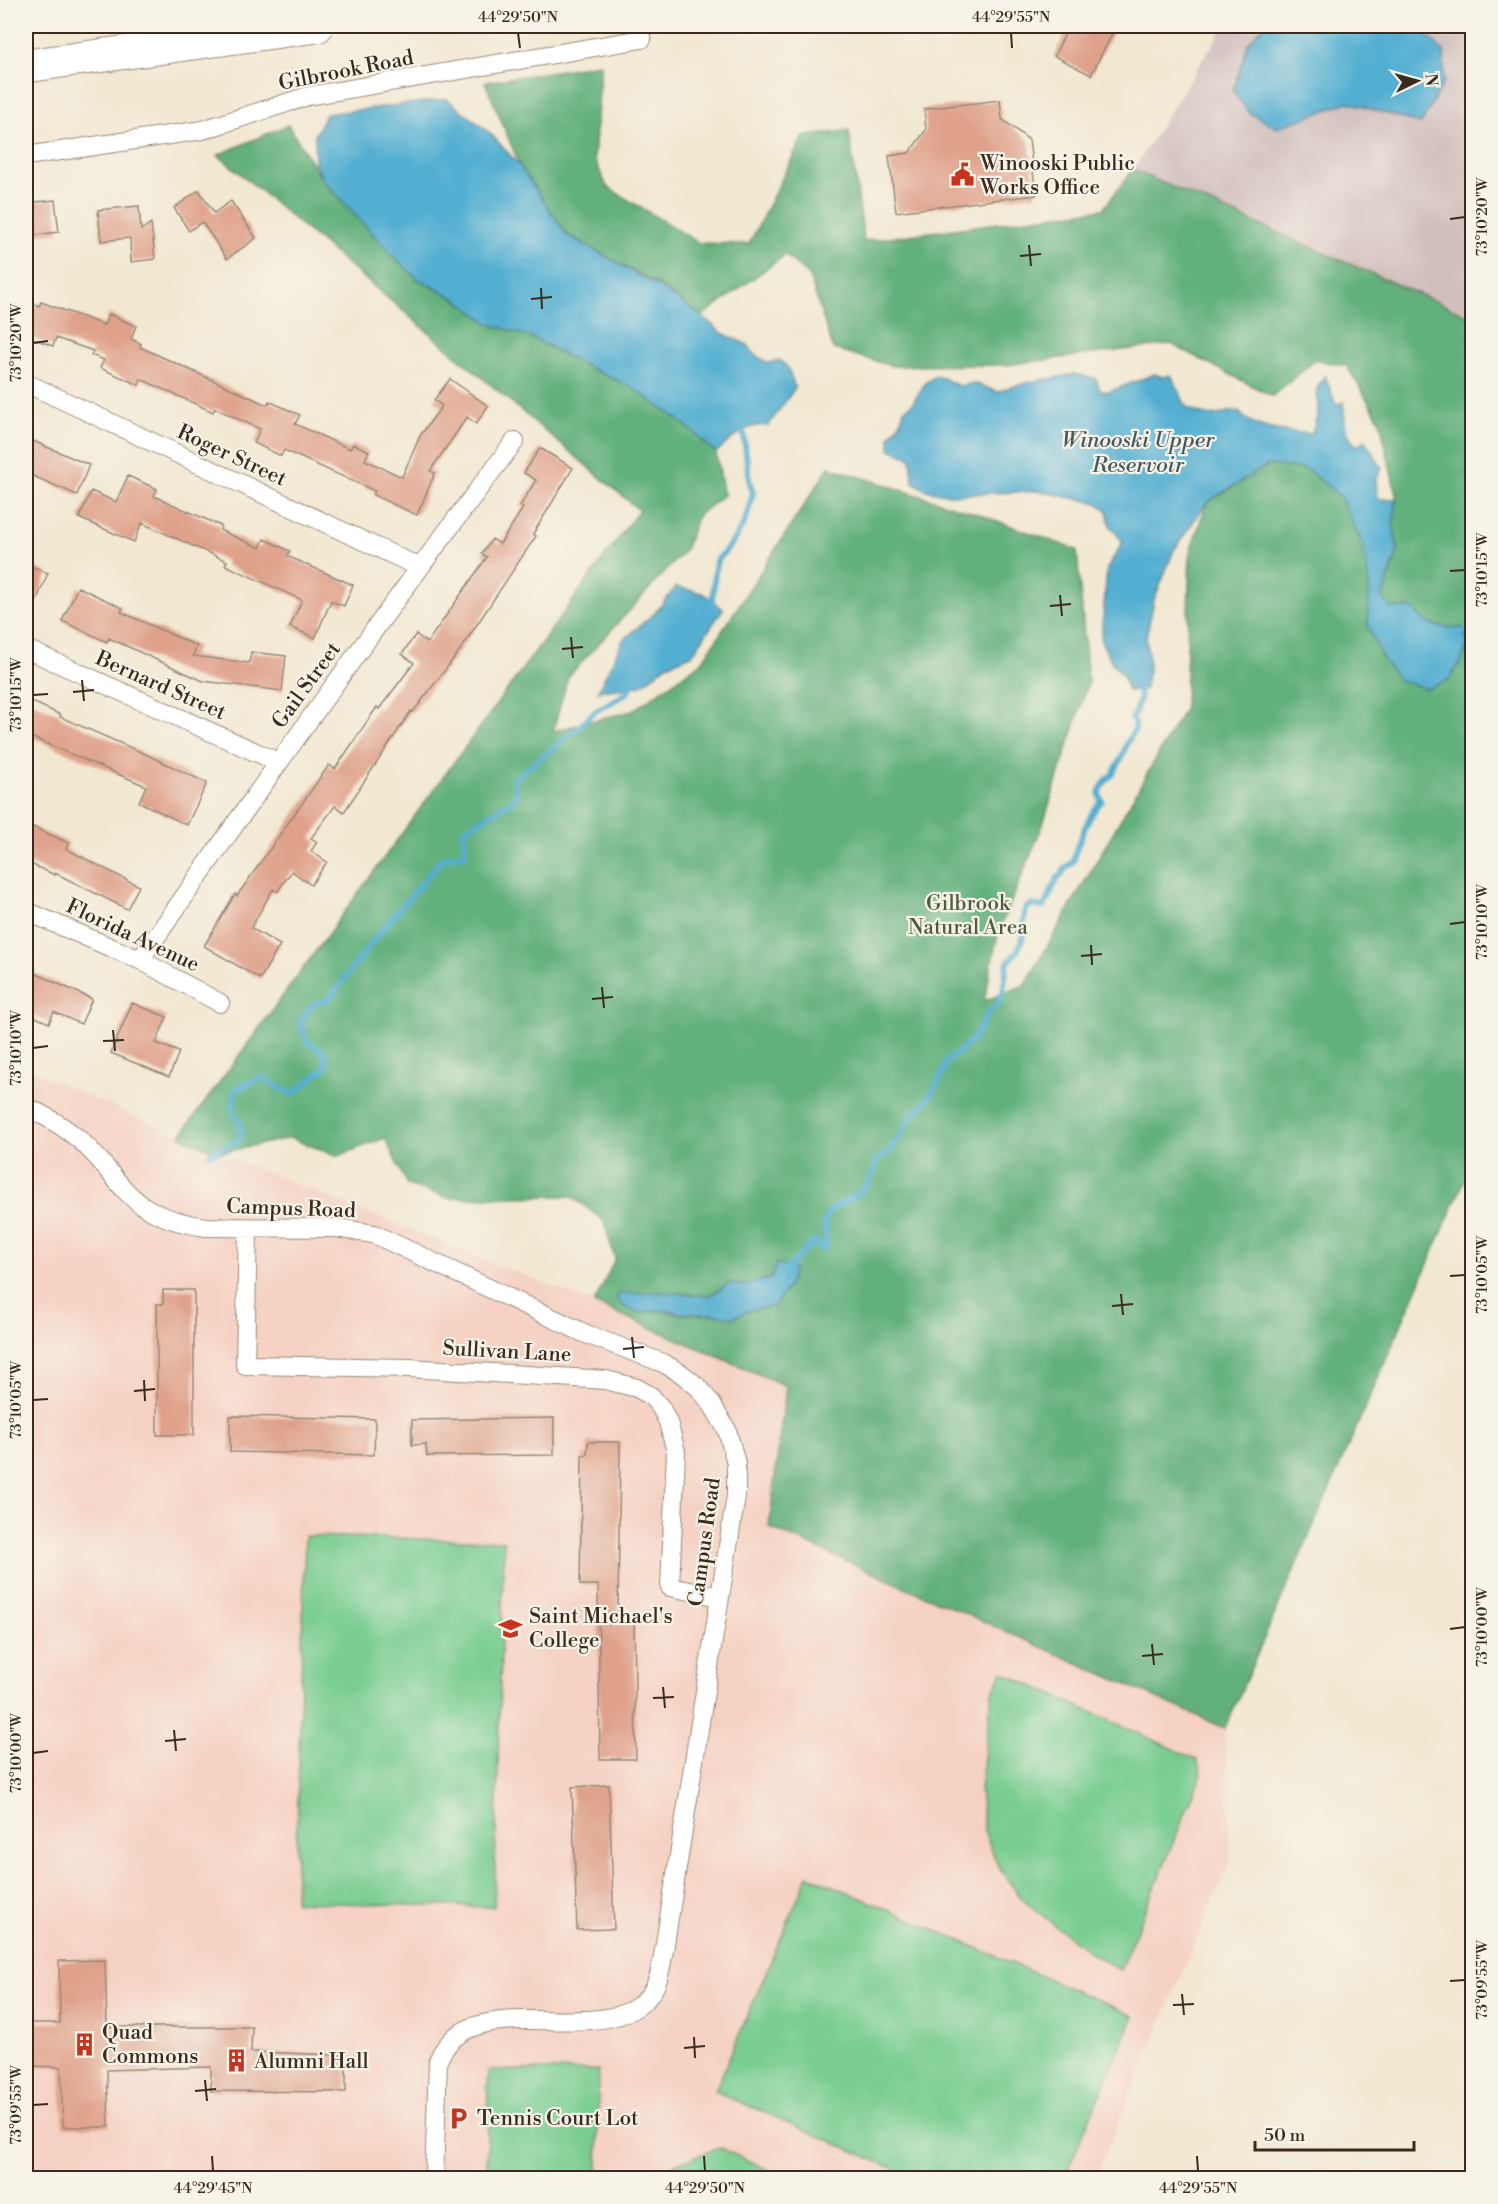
<svg xmlns="http://www.w3.org/2000/svg" width="1498" height="2204" font-family="'Libre Bodoni',serif">
  <rect width="100%" height="100%" fill="#f7f3e8"/>
  <filter id="ink" filterUnits="userSpaceOnUse"><feTurbulence type="fractalNoise" baseFrequency=".0167" numOctaves="2"/><feDisplacementMap in="SourceGraphic" scale="12" xChannelSelector="R" yChannelSelector="G"/><feConvolveMatrix kernelMatrix="1 2 1 2 8 2 1 2 1" color-interpolation-filters="sRGB"/></filter>
  <filter id="wash" filterUnits="userSpaceOnUse"><feTurbulence type="fractalNoise" baseFrequency=".008" numOctaves="4" result="noise"/><feDisplacementMap in="SourceGraphic" scale="24" xChannelSelector="R" yChannelSelector="G"/><feGaussianBlur stdDeviation="1.35" result="paint"/><feColorMatrix in="noise" values="0 0 0 0 0 0 0 0 0 0 0 0 0 0 0 0 0 1.4 0 .05"/><feComposite in="paint" operator="in"/></filter>
  <g filter="url(#wash)">
    <rect width="100%" height="100%" fill="#f2e8d1"/>
    <path fill="#f5d2c3" d="M26,1068L218,1153L594,1303L786,1386L769,1527L1225,1728L1231,1859L1095,2178H26Z"/>
    <path fill="#d1bfbd" d="M1224,26H1472V317L1133,170Z"/>
    <path fill="#79cd91" stroke="#5a7c58" stroke-width="1.5" d="M305,1536L504,1541L494,1907L295,1902Z
      M1002,1672L1196,1759L1202,1773L1120,1970L1089,1952L1023,1900L999,1868L984,1831L980,1789L992,1694Z
      M808,1875L1134,2016L1064,2178H916L715,2091Z
      M488,2070H598V2178H487Z
      M720,2148L787,2178H668L674,2164Z"/>
    <path fill="#62b07b" stroke="#4e6d4c" stroke-width="1.5" fill-rule="evenodd" d="M601,64L594,158L607,187L699,243L749,244L803,137L849,130L864,241L1103,209L1133,170L1472,317V1163L1225,1728L769,1527L786,1386L594,1303L615,1259L604,1221L571,1196L449,1198L407,1185L385,1138L338,1156L290,1138L218,1153L180,1136L639,510L218,155L288,125L322,179L391,254L418,279L456,299L490,324L531,337L596,371L630,386L686,425L716,453L724,495L698,515L685,550L568,677L553,731L632,711L702,662L829,467L981,515L1077,550L1088,684L1042,827L998,933L984,1001L1025,985L1185,708L1190,552L1207,502L1268,465L1306,469L1340,496L1363,545L1369,584L1368,627L1448,680L1461,662L1468,644L1463,628C1438,627 1429,629 1413,608H1392L1382,598L1398,550L1393,525L1397,499L1380,421L1347,366L1316,360L1272,396L1171,344L1006,365L892,366L833,349L809,275L785,255L702,316L660,286L566,234L520,166L485,82ZM773,1277V1306L748,1311L733,1318C716,1312 700,1315 682,1314C661,1312 640,1301 619,1294L675,1293L709,1296L730,1283L743,1286Z"/>
    <path fill="#53afd1" stroke="#476c78" stroke-width="1.5" d="M1263,26H1416L1444,51V81L1421,124L1348,102L1277,128L1249,113L1233,91L1248,44Z
      M447,99L490,133L520,166L566,234L660,287L702,316L722,333L748,345L755,355L768,363L780,360L788,368L795,388L768,426C746,422 732,439 716,453L686,425L630,386L596,371L531,337L490,324L456,299L418,279L391,254L322,179L315,163V135L326,114Z
      M1074,374L1096,379L1100,390L1108,392L1155,374L1162,377L1171,375L1187,408C1197,412 1206,417 1218,415C1225,414 1229,410 1238,411C1253,431 1288,431 1312,434L1318,411L1317,388L1325,376L1336,405L1343,402L1346,431L1356,446L1365,440L1382,468L1376,480L1378,499H1397L1393,525L1398,550L1382,598L1392,608H1413C1429,629 1438,627 1463,628L1468,644L1461,662L1448,680L1427,689L1399,680L1384,661L1368,627L1369,584L1363,545L1340,496L1306,469L1268,465L1207,502L1174,550L1154,600L1146,638L1149,664L1145,689L1128,691L1123,676L1112,662L1101,641L1107,569L1123,542L1110,526L1107,510L1097,503L1039,491L950,495L926,490L913,482L911,458L890,449V436L900,423L904,410L912,404L926,382L937,375L959,386L974,383L998,392C1022,381 1048,380 1074,374Z
      M676,587L702,593L723,609L692,655L667,665L643,684L630,688L598,691L623,640L655,613Z
      M776,1263L794,1270L789,1286L774,1306L748,1311L733,1318C716,1312 700,1315 682,1313C676,1313 669,1310 663,1310C642,1311 633,1318 616,1298L619,1294L660,1292L709,1296L730,1283L743,1286L772,1278Z"/>
    <g fill="none" stroke-linecap="round" stroke-linejoin="round">
      <path stroke="#53afd1" stroke-width="6" d="M712,601L716,562L732,543L745,522L753,493L749,479L743,429
        M1459,635L1472,625
        M210,1154L240,1140L241,1125L233,1110L235,1089L263,1077L279,1088L293,1094L326,1067L325,1053L307,1041L300,1022L313,1004L329,999L380,932L443,858L465,855L464,830L516,798L515,778L576,730L594,712L627,693L630,688
        M788,1268L815,1240L822,1250L828,1241C814,1206 843,1208 862,1190C871,1182 874,1172 876,1161C895,1150 901,1135 911,1117C915,1110 922,1107 927,1100C932,1094 945,1070 946,1062L957,1054L974,1038L988,1013L998,1004L1003,993L1007,964L1018,950L1023,937L1025,909L1031,905L1044,907L1058,877L1062,875C1063,867 1069,867 1073,861C1075,857 1075,851 1077,847C1083,832 1090,812 1102,801L1099,795L1100,790L1107,779L1112,775L1121,759L1127,743L1135,729V722L1132,719L1140,699L1138,681"/>
    </g>
    <g id="blocks">
      <path fill="#dfa18a" d="M1069,26H1116L1091,75L1054,56Z
        M1000,100L1002,119L1029,140L1036,195L896,212L889,156L909,153L926,130L924,109Z
        M199,190L214,213L231,201L256,238L227,259L202,222L189,231L174,208Z
        M55,200L59,232L26,236V203Z
        M139,206L141,230L151,223L155,259L131,262L130,238L101,241L98,210Z
        M26,300L39,306L41,302L104,325L109,314L136,326L131,339L141,344L140,347L267,405L269,401L300,415L295,424L350,449L353,444L369,451L365,460L402,477L420,436L442,406L434,400L450,379L488,406L476,424L467,417L430,471L435,473L417,515L373,495L375,491L284,450L281,456L254,443L260,429L215,408L213,412L141,379L139,385L100,368L104,360L91,355L93,351L56,338L53,346L26,336Z
        M26,438L89,465L77,495L26,473Z
        M540,448L573,468L533,534L536,536L458,653L413,712L411,711L344,812L335,806L311,838L317,842L311,851L327,862L311,885L292,871L277,892L273,889L251,928L280,945L260,979L204,946L235,894L237,896L329,765L335,769L377,707L379,709L414,663L402,654L416,634L427,643L487,557L482,554L492,539L500,544L523,508L520,506L536,480L524,473Z
        M128,476L157,489L154,496L221,526L220,530L260,548L264,539L290,551L287,556L353,585L344,606L331,601L315,638L290,627L302,600L225,565L227,561L142,523L134,542L79,518L91,491L116,502Z
        M26,564L48,573L26,626Z
        M78,587L123,608L121,612L197,646L193,656L249,663L251,652L286,656L282,691L203,681L109,638L107,642L62,621Z
        M26,699L61,715L60,717L143,753L207,783L187,825L139,802L146,786L26,735Z
        M26,824L69,843L66,849L139,886L127,909L55,873V875L26,862Z
        M26,969L92,999L81,1024L54,1012L49,1023L26,1013Z
        M132,1003L167,1017L156,1043L179,1052L169,1077L111,1053Z
        M163,1290H194V1435H157V1304H163Z
        M230,1416L375,1419L374,1455L230,1452Z
        M554,1418V1455L427,1456L426,1444L412,1445V1420Z
        M588,1442H620L618,1615H634L636,1759H600L598,1585H580L582,1455H587Z
        M609,1785L614,1929L577,1930L572,1787Z
        M105,1960L107,2027H252L251,2052L346,2055V2092L211,2091V2067L107,2070L109,2127H63L61,2067L26,2066V2023H60L59,1961Z"/>
    </g>
  </g>
  <g filter="url(#ink)">
    <use href="#blocks" fill-opacity="0" stroke="#968978" stroke-width="1.5"/>
    <g fill="none" stroke-linecap="round" stroke-linejoin="round">
      <defs>
        <path id="street" d="M26,156L203,130L308,96L642,39
          M26,383L419,567
          M26,649L278,762
          M26,911L140,960L220,1003
          M140,960C262,785 385,611 515,441
          M26,1107C51,1118 75,1133 94,1154C111,1172 124,1194 145,1207C164,1219 185,1224 206,1227L336,1228L374,1234L586,1334L663,1363L682,1374L698,1387L711,1403L727,1430L736,1463V1496L664,1950C661,1967 659,1985 647,1998C601,2051 468,1983 438,2061L434,2178
          M248,1229L245,1365L409,1368L591,1379L606,1380L637,1388L651,1396L661,1408L668,1422L676,1452L670,1587L720,1597"/>
        <path id="highway" d="M26,66L317,26"/>
      </defs>
      <use href="#street" stroke="#968978" stroke-width="20"/>
      <use href="#highway" stroke="#968978" stroke-width="35"/>
      <use href="#street" stroke="#fff" stroke-width="18"/>
      <use href="#highway" stroke="#fff" stroke-width="33"/>
    </g>
  </g>
  <path fill="none" stroke="#3b2a1e" stroke-width="2" d="M518,33L520,48M1011,33L1012,48M1450,219L1465,217M1029,245L1031,266M1020,256L1041,254M541,288L542,309M531,299L552,297M33,343L48,341M1450,571L1465,570M1060,595L1062,616M1050,606L1071,604M571,637L573,658M562,649L583,647M82,680L84,701M73,692L94,690M33,695L48,694M1450,924L1465,922M1091,945L1092,965M1081,956L1102,954M602,987L604,1008M592,999L613,997M113,1030L115,1051M103,1041L124,1040M33,1048L48,1046M1450,1276L1465,1275M1121,1294L1123,1315M1112,1306L1133,1304M632,1337L634,1358M623,1349L644,1347M144,1380L145,1401M134,1391L155,1389M33,1400L48,1399M1450,1629L1465,1627M1152,1644L1154,1665M1142,1656L1163,1654M663,1687L665,1708M653,1698L674,1697M174,1730L176,1751M165,1741L186,1739M33,1753L48,1751M1450,1981L1465,1980M1182,1994L1184,2015M1173,2005L1194,2004M694,2037L695,2058M684,2048L705,2046M205,2080L207,2101M195,2091L216,2089M33,2105L48,2104M212,2156L213,2171M704,2156L705,2171M1197,2156L1198,2171"/>
  <defs>
    <symbol id="civic-bare" viewBox="-9 -9 18 18"><path d="M-.6-6.5H3V-4.5H.6V-3L4-1V1h2V6H-6V1h2V-1L-.6-3ZM-1.2 2.5V6h2.4V2.5Z" fill="#c8321e" stroke="#f7f3e8" stroke-width="2.5" paint-order="stroke"/></symbol>
    <symbol id="university-bare" viewBox="-9 -9 18 18"><path d="M0-5L7-2L0 1L-7-2ZM-4 1L0 2.5L4 1V4Q0 6-4 4Z" fill="#c8321e" stroke="#f7f3e8" stroke-width="2.5" paint-order="stroke"/></symbol>
    <symbol id="building-bare" viewBox="-9 -9 18 18"><path d="M-4-6H4V6H1V3H-1V6H-4ZM-2.5-4.3h1.7v1.8h-1.7ZM.8-4.3h1.7v1.8H.8ZM-2.5-1h1.7V.8h-1.7ZM.8-1h1.7V.8H.8Z" fill="#c8321e" stroke="#f7f3e8" stroke-width="2.5" paint-order="stroke"/></symbol>
    <symbol id="parking-bare" viewBox="-9 -9 18 18"><path d="M-3.5-5.5H1a3.5 3.5 0 0 1 0 7H-1V5.5H-3.5ZM-1-3.4V-.6H.8a1.4 1.4 0 0 0 0-2.8Z" fill="#c8321e" stroke="#f7f3e8" stroke-width="2.5" paint-order="stroke"/></symbol>
  </defs>
  <g fill-rule="evenodd">
    <use href="#civic-bare" x="946" y="158" width="33" height="33"/>
    <use href="#university-bare" x="494" y="1612" width="33" height="33"/>
    <use href="#building-bare" x="68" y="2028" width="33" height="33"/>
    <use href="#building-bare" x="220" y="2044" width="33" height="33"/>
    <use href="#parking-bare" x="442" y="2102" width="33" height="33"/>
  </g>
  <g text-anchor="middle" stroke-width="4.5" stroke-linejoin="round" paint-order="stroke">
    <g font-size="21" fill="#3b2a1e" stroke="#f7f3e8">
      <text transform="translate(346 70) rotate(-11)" y="7">Gilbrook Road</text>
      <text transform="translate(232 455) rotate(25)" y="7">Roger Street</text>
      <text transform="translate(161 685) rotate(24)" y="7">Bernard Street</text>
      <text transform="translate(306 685) rotate(-54)" y="7">Gail Street</text>
      <text transform="translate(133 935) rotate(25)" y="7">Florida Avenue</text>
      <text transform="translate(291 1208) rotate(2)" y="7">Campus Road</text>
      <text transform="translate(507 1351) rotate(3)" y="7">Sullivan Lane</text>
      <text transform="translate(704 1542) rotate(-82)" y="7">Campus Road</text>
    </g>
    <g font-size="21" fill="#3b2a1e" stroke="#f7f3e8" text-anchor="start">
      <text x="980" y="170">Winooski Public<tspan x="980" dy="24">Works Office</tspan></text>
      <text x="529" y="1623">Saint Michael's<tspan x="529" dy="24">College</tspan></text>
      <text x="102" y="2039">Quad<tspan x="102" dy="24">Commons</tspan></text>
      <text x="254" y="2068">Alumni Hall</text>
      <text x="477" y="2125">Tennis Court Lot</text>
    </g>
    <g font-size="21" fill="#4e5b40" stroke="#f7f3e8">
      <text x="968" y="910">Gilbrook<tspan x="968" dy="24">Natural Area</tspan></text>
    </g>
    <g font-size="22" font-style="italic" fill="#43595d" stroke="#f7f3e8">
      <text x="1138" y="447">Winooski Upper<tspan x="1138" dy="25">Reservoir</tspan></text>
    </g>
  </g>
  <rect width="1498" height="2204" fill="none" stroke="#f7f3e8" stroke-width="66"/>
  <g transform="translate(1417 81) rotate(85)" stroke="#f7f3e8" stroke-width="4.5" paint-order="stroke">
  <path d="M0-4.5L10 22L0 15L-10 22Z" fill="#3b2a1e"/>
  <text y="-9" font-size="16" font-weight="bold" text-anchor="middle" fill="#3b2a1e">N</text>
  </g>
  <path d="M1255 2141v9h159v-9" fill="none" stroke="#3b2a1e" stroke-width="3"/>
  <text x="1264" y="2141" font-size="18" fill="#3b2a1e" stroke="#f7f3e8" stroke-width="4.5" paint-order="stroke">50 m</text>
  <rect x="33" y="33" width="1432" height="2138" fill="none" stroke="#3b2a1e" stroke-width="2"/>
  <g font-size="15" text-anchor="middle" fill="#3b2a1e">
    <text x="518" y="22">44°29'50"N</text>
    <text x="1011" y="22">44°29'55"N</text>
    <text transform="translate(1482 217) rotate(-90)" y="5">73°10'20"W</text>
    <text transform="translate(16 343) rotate(-90)" y="5">73°10'20"W</text>
    <text transform="translate(1482 570) rotate(-90)" y="5">73°10'15"W</text>
    <text transform="translate(16 695) rotate(-90)" y="5">73°10'15"W</text>
    <text transform="translate(1482 922) rotate(-90)" y="5">73°10'10"W</text>
    <text transform="translate(16 1048) rotate(-90)" y="5">73°10'10"W</text>
    <text transform="translate(1482 1275) rotate(-90)" y="5">73°10'05"W</text>
    <text transform="translate(16 1400) rotate(-90)" y="5">73°10'05"W</text>
    <text transform="translate(1482 1627) rotate(-90)" y="5">73°10'00"W</text>
    <text transform="translate(16 1753) rotate(-90)" y="5">73°10'00"W</text>
    <text transform="translate(1482 1980) rotate(-90)" y="5">73°09'55"W</text>
    <text transform="translate(16 2105) rotate(-90)" y="5">73°09'55"W</text>
    <text x="213" y="2193">44°29'45"N</text>
    <text x="705" y="2193">44°29'50"N</text>
    <text x="1198" y="2193">44°29'55"N</text>
  </g>
</svg>
